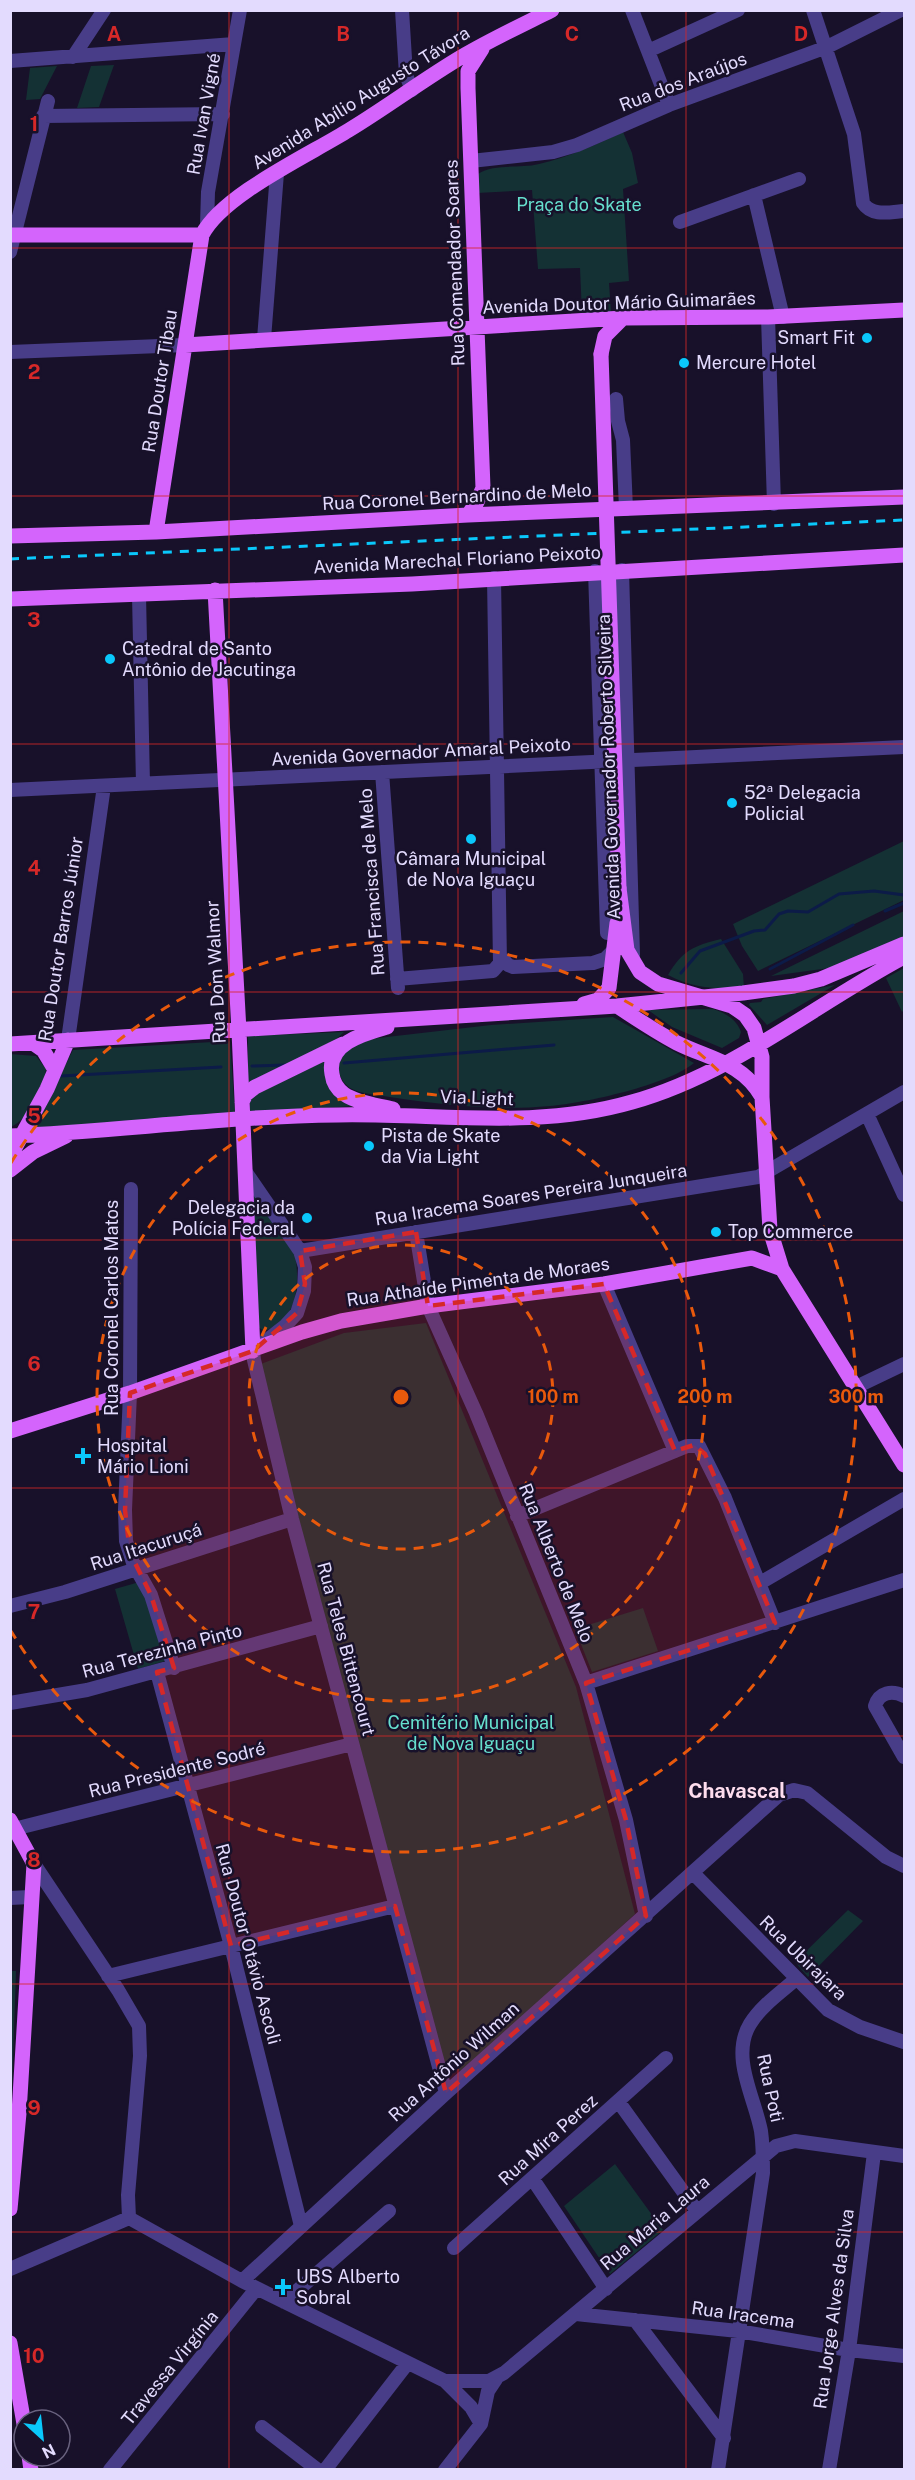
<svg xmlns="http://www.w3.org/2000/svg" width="915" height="2480" font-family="'Public Sans',sans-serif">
  <rect width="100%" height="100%" fill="#18112a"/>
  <path fill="#143134" d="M114,65L99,107L77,108L91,66Z
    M57,66L40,99L26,100L30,68Z
    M623,132L632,153L638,183L623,189L629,281L609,283L611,312L582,314L580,268L538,269L532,190L477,193L478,174C494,163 520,169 539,164C568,157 596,145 623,132Z
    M904,841V900L758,971L742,946L733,924Z
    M904,911V939L844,966L771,976Z
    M721,939L743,974L744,988C716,989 694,989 668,975C683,950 693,946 721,939Z
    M904,968V1010L902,1012L886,978Z
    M835,985L767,1025L749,1005L750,1003L761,1002L763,999Z
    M713,1009C726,1013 737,1020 741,1032L739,1038L722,1048L672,1027L648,1010Z
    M613,1017L694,1063C668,1085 585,1103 550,1106C496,1111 443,1105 390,1097C377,1095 361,1094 350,1088C339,1081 336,1067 340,1055L361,1040L491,1025Z
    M344,1032L331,1044L248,1087V1036Z
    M230,1041L235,1114L33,1129L73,1050Z
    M10,1054L36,1056L46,1069C44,1089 30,1118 11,1127Z
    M324,1060C324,1089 336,1090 357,1106L250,1112V1099L258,1093Z
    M253,1192L295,1255C300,1283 298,1322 264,1331L258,1327Z
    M426,1323L576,1687L635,1914L470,2065L460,2071L448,2067L441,2060L258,1365L344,1333Z
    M143,1581L165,1661L138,1669L115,1589Z
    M643,1608L658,1651L592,1672L575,1629Z
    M848,1910L863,1921L808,1977L795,1962Z
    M10,1971H16L11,2121H10Z
    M615,2164L663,2230L610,2274L564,2206Z"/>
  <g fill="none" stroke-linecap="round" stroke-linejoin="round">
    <path stroke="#0c1b48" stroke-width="3" d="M885,911L904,903
      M770,969L853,925
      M681,973L700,951L754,931L765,930L779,914L788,911L808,912L839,894L874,891L904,895
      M344,1063L554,1045
      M252,1066L286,1065
      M61,1076L221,1067"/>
    <path stroke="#483d88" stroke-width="14" d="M402,10L406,75L412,90
      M632,10L669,105
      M813,10L854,134L863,203C872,217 890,212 904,211
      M648,51L738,10
      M73,57L104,10
      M10,61L234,44
      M43,116L223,114
      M471,161L553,152L577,145L669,105L827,47L901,10
      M754,195L783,317
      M680,222L799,179
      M207,225L208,192L240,10
      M10,252L48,101
      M768,317L774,504
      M264,339L277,173
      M10,352L185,345
      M616,399L618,421L623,440L626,509
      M622,570L633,955
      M595,571L607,933
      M139,595L143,784
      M382,772L398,988
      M10,790L904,747
      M501,957L508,965L513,967L593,963L605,959L614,950
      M397,979L493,971L500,963L494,578
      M68,1040L104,786
      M867,1114L904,1195
      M245,1171L300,1251L305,1267L304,1291L297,1313L285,1326L253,1351L254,1360L292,1519L446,2093
      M131,1189L130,1393L125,1510L126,1541L133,1563L151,1595L174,1668
      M416,1232L428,1306L476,1413L586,1683L626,1820L646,1916
      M300,1251L758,1177L904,1092
      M604,1284L675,1451
      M856,1387L904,1364
      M517,1516L687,1446H699L725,1498L775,1623
      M760,1583L904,1499
      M10,1606L65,1592L292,1519
      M157,1672L231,1946L301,2226
      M586,1683L904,1580
      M904,1696C892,1690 879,1692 875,1706L904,1757
      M10,1703L87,1690L321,1626
      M10,1830L352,1744
      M34,1864L118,1990L139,2026L140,2056L128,2195L129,2218
      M693,1873L828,2010L860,2027L904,2042
      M10,1898L30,1897
      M108,1976L395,1906
      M618,2101L697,2211
      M532,2178L606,2289
      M454,2248L666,2058
      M10,2269L129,2218L242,2281L445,2381L471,2407L481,2424
      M242,2281L446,2093L779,1795L794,1790L807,1793L886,1857L904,1866
      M284,2302L389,2211
      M576,2314L738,2331L849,2350L904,2356
      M635,2320L724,2438
      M445,2381H489L504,2373L776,2146L795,2141L904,2156
      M262,2427L318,2470
      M110,2470L256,2289
      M325,2470L407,2364
      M445,2470L481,2424L488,2391L496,2379
      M718,2470L763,2173C763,2159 763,2145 761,2131C755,2098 730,2057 750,2024C761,2006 780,1993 796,1979
      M829,2470L849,2350L874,2153"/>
    <path stroke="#d464fc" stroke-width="15" d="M10,235H202
      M185,345L623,318L768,317L904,310
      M601,354L605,336L623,318
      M468,515L477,502L483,488L468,88V71L482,49
      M156,532L202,235C222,195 309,155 349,130C387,107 424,79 463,56C492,39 522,25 552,10
      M10,536L156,532L468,515L904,497
      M215,590L239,1031L253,1351
      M10,599L412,584L904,555
      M619,888L627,950L640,972L658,984L732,1006L745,1015L754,1028L762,1057V1097L770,1230L782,1269L904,1465
      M584,1004L598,1000L609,988L617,923
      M617,1006C637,1019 656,1032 677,1043C709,1059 742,1062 762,1097
      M387,1027C366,1033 326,1043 332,1074C333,1082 337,1089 344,1094C357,1103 377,1105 393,1109
      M33,1043L43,1050L55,1070
      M10,1044L617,1006L743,993L794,986L821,979L904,944
      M242,1102L246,1094L255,1087L343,1044
      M10,1136C120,1131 229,1116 338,1115C437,1113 535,1130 632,1102C732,1074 814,1005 904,957
      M10,1157L47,1089L68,1040
      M10,1170L33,1152L66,1136
      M10,1431L130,1393L302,1332L341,1321L428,1306L604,1284L752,1258L782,1269
      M10,1820L34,1864L19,2113L10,2209
      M10,2343L24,2424
      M29,2456L31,2470"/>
    <path stroke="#0ac8fb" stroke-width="3" stroke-dasharray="9 8" stroke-linecap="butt" d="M10,559L904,520"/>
    <path stroke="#d464fc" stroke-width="15" d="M601,354L619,888"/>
  </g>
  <path fill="#d62828" fill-opacity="0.2" stroke="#d62828" stroke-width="4.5" stroke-dasharray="12 8" stroke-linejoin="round" d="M416,1232L428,1306L604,1284L675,1451L694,1445L705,1454L775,1623L586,1683L626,1820L646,1916L446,2093L395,1906L231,1946L157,1672L174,1668L151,1595L130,1553L125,1510L130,1393L253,1351L297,1313L305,1284L300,1251Z"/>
  <path fill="none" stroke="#d62828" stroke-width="1.5" stroke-opacity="0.55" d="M229,10V2470M458,10V2470M686,10V2470M10,248H904M10,496H904M10,744H904M10,992H904M10,1240H904M10,1488H904M10,1736H904M10,1984H904M10,2232H904"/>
  <g fill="none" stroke="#e8590c" stroke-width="3" stroke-dasharray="10 8">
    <circle cx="401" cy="1397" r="152"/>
    <circle cx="401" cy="1397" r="304"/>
    <path d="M11 1163A455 455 0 1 1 11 1631"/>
  </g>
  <g fill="#0ac8fb" stroke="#18112a" stroke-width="2">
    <circle cx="867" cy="338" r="6"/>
    <circle cx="684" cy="363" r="6"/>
    <circle cx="110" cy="659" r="6"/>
    <circle cx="732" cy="803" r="6"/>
    <circle cx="471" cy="839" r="6"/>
    <circle cx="369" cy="1146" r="6"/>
    <circle cx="307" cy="1218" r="6"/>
    <circle cx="716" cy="1232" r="6"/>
    <path d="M80 1447h6v6h6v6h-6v6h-6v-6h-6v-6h6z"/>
    <path d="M280 2278h6v6h6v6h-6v6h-6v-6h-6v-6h6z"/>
  </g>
  <g text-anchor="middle" stroke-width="5" stroke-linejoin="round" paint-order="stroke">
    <g font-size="18" fill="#e3dbfe" stroke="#18112a">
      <text transform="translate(683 82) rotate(-21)" y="6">Rua dos Araújos</text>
      <text transform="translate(361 98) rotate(-32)" y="6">Avenida Abílio Augusto Távora</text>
      <text transform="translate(204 114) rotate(-80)" y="6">Rua Ivan Vigné</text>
      <text transform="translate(455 263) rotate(-92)" y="6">Rua Comendador Soares</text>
      <text transform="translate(619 303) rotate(-2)" y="6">Avenida Doutor Mário Guimarães</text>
      <text transform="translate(160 381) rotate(-81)" y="6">Rua Doutor Tibau</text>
      <text transform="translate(457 497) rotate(-3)" y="6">Rua Coronel Bernardino de Melo</text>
      <text transform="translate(457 560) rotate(-3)" y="6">Avenida Marechal Floriano Peixoto</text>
      <text transform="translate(421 752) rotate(-3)" y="6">Avenida Governador Amaral Peixoto</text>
      <text transform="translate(609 767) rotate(-92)" y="6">Avenida Governador Roberto Silveira</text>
      <text transform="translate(372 882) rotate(-94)" y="6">Rua Francisca de Melo</text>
      <text transform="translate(61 939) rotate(-81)" y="6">Rua Doutor Barros Júnior</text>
      <text transform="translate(216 972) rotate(-93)" y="6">Rua Dom Walmor</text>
      <text transform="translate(477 1098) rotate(2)" y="6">Via Light</text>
      <text transform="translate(531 1195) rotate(-9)" y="6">Rua Iracema Soares Pereira Junqueira</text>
      <text transform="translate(478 1282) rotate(-8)" y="6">Rua Athaíde Pimenta de Moraes</text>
      <text transform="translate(112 1308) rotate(-90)" y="6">Rua Coronel Carlos Matos</text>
      <text transform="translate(146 1547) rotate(-18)" y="6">Rua Itacuruçá</text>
      <text transform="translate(556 1563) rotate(68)" y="6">Rua Alberto de Melo</text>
      <text transform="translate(346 1649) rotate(75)" y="6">Rua Teles Bittencourt</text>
      <text transform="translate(162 1651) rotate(-15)" y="6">Rua Terezinha Pinto</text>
      <text transform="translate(177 1770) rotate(-14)" y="6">Rua Presidente Sodré</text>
      <text transform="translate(248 1944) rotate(75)" y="6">Rua Doutor Otávio Ascoli</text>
      <text transform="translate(803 1958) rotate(44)" y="6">Rua Ubirajara</text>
      <text transform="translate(454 2062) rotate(-42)" y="6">Rua Antônio Wilman</text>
      <text transform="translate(770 2088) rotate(78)" y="6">Rua Poti</text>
      <text transform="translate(548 2140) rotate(-42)" y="6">Rua Mira Perez</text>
      <text transform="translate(655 2223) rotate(-40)" y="6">Rua Maria Laura</text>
      <text transform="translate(834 2309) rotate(-82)" y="6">Rua Jorge Alves da Silva</text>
      <text transform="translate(743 2315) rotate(8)" y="6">Rua Iracema</text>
      <text transform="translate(170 2368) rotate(-51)" y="6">Travessa Virgínia</text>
    </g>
    <g font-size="18" fill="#66dfce" stroke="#18112a">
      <text x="579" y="211">Praça do Skate</text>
      <text x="471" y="1729">Cemitério Municipal<tspan x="471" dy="21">de Nova Iguaçu</tspan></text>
    </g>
    <g font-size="18" fill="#e3dbfe" stroke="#18112a" text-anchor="start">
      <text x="855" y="344" text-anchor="end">Smart Fit</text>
      <text x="696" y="369">Mercure Hotel</text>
      <text x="122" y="655">Catedral de Santo<tspan x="122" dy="21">Antônio de Jacutinga</tspan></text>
      <text x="744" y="799">52ª Delegacia<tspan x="744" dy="21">Policial</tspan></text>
      <text x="471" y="865" text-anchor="middle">Câmara Municipal<tspan x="471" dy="21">de Nova Iguaçu</tspan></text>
      <text x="381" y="1142">Pista de Skate<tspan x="381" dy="21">da Via Light</tspan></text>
      <text x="295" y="1214" text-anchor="end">Delegacia da<tspan x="295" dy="21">Polícia Federal</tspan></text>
      <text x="728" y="1238">Top Commerce</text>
      <text x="97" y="1452">Hospital<tspan x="97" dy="21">Mário Lioni</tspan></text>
      <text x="296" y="2283">UBS Alberto<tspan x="296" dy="21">Sobral</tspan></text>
    </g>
    <g font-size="20" font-weight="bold" fill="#feddee" stroke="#18112a">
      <text x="737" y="1798">Chavascal</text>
    </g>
  </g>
  <g font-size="20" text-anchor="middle" font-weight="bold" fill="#d62828" stroke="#18112a" stroke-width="5" stroke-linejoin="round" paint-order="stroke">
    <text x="114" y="41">A</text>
    <text x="343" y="41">B</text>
    <text x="572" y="41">C</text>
    <text x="801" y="41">D</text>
    <text x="34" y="131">1</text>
    <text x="34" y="379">2</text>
    <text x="34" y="627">3</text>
    <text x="34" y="875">4</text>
    <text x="34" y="1123">5</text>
    <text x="34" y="1371">6</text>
    <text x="34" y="1619">7</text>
    <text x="34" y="1867">8</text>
    <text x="34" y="2115">9</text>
    <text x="34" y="2363">10</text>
  </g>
  <circle cx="401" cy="1397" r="9" fill="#e8590c" stroke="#18112a" stroke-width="3"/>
  <g font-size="18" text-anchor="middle" font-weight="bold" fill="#e8590c" stroke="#18112a" stroke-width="5" stroke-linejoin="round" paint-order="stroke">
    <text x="553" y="1403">100 m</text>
    <text x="705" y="1403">200 m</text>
    <text x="856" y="1403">300 m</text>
  </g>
  <rect width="915" height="2480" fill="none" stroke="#e3dbfe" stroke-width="24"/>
  <g transform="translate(42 2438) rotate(153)"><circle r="28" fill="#18112a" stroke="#69627f" stroke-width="1.5"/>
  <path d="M0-4.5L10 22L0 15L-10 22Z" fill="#0ac8fb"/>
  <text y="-9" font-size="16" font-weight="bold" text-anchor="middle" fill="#e3dbfe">N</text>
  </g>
</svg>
